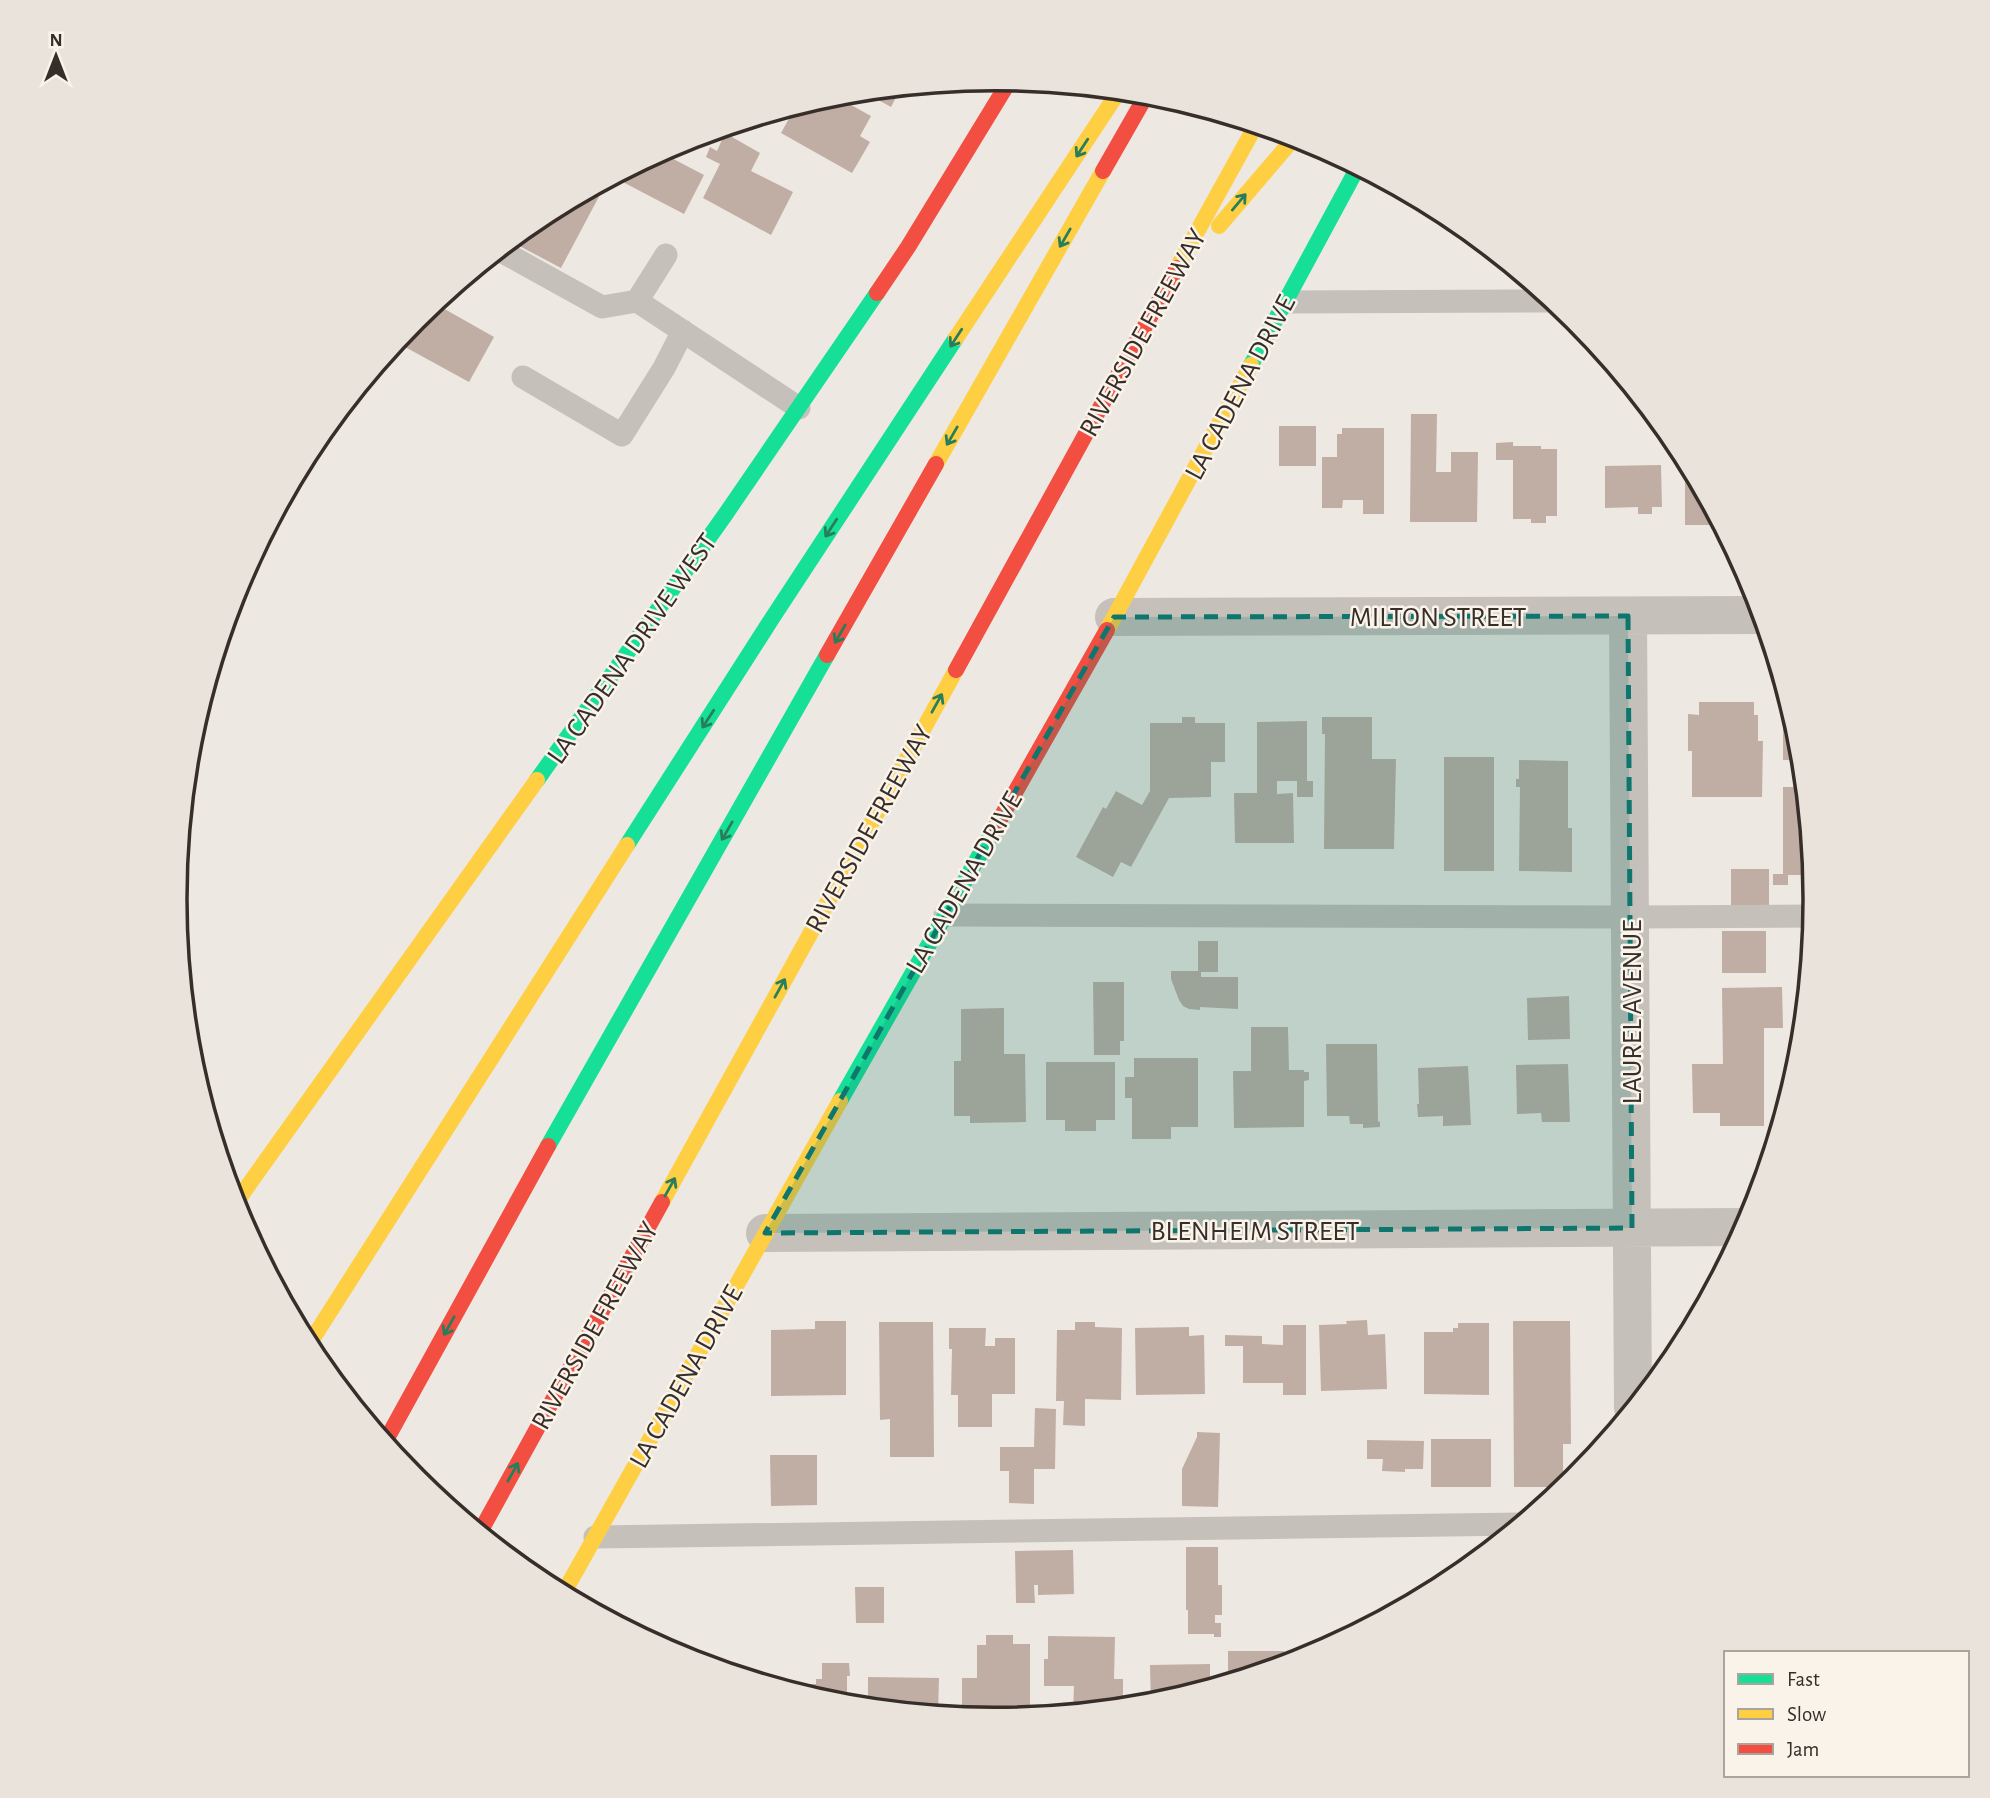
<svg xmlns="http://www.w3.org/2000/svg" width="1990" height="1798" font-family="'Alegreya Sans',sans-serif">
  <rect width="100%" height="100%" fill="#ede8e2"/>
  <path fill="#c0aea4" d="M901,88L891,107L864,92L878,90Z
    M833,95L871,116L860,136L870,142L852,173L781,133L796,106Z
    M725,133L760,153L751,171L793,192L771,235L703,198L720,164L706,157L710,147L717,151Z
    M660,152L704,175L684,214L617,179L620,174Z
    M597,186L603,189L561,268L510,241L540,217Z
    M434,303L494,337L469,382L396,342L415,319Z
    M1411,414H1437L1436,472H1451V452H1478L1477,522H1410Z
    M1279,426H1316V466H1279Z
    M1342,428H1384V514H1363V500H1343L1342,508H1322V457H1337V434H1342Z
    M1513,442V446H1541V449H1557V516H1546V523H1531V519H1513V460H1496V443Z
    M1685,459L1721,525H1685Z
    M1661,465L1662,507H1652V514H1638V507L1605,508V466Z
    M1699,702H1754V715H1758V741H1763L1762,797H1692V751H1688V714L1699,715Z
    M1783,702H1788L1800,739L1802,760H1783Z
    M1182,717H1195V723H1225V762H1211V797L1169,798L1131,867L1121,862L1113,877L1076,857L1103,807L1106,809L1116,791L1142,805L1150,791V723H1182Z
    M1322,717H1372V759H1396L1394,849H1324L1325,734H1322Z
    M1307,721V781H1313V797H1297V781H1277V794L1293,793L1294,843H1235L1234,793H1257V722Z
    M1444,757H1494V871H1444Z
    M1519,760L1568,761V828H1572V872L1519,871L1520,787H1516V779H1519Z
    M1783,787H1804L1813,875H1788V885H1773V874H1783Z
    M1731,869H1769V905H1731Z
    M1722,931H1766V973H1722Z
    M1198,941H1218V972H1201V977H1238V1009L1200,1007V1010L1189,1009L1183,1006L1179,1000L1171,979V971H1198Z
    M1799,968H1808L1803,1027H1800Z
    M1093,982H1124V1041H1120V1055H1094Z
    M1782,987L1783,1028H1764V1126H1720V1113H1693L1692,1064H1723L1722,988Z
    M1569,996L1570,1039L1528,1040L1527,998Z
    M1004,1008V1054H1025L1026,1122L970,1123V1116H954V1061H961V1009Z
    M1251,1027H1288L1289,1070H1304V1072H1309V1080L1304,1081V1127L1234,1128L1233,1071H1251Z
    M1326,1044H1377L1378,1122L1380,1121V1127L1363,1128V1124H1350L1349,1116H1327Z
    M1134,1058H1198V1127H1171V1139H1132V1098H1125V1077H1134Z
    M1046,1062H1115V1120H1096V1131H1065V1120H1046Z
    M1568,1064L1570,1122H1542L1541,1113L1517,1114L1516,1065Z
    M1468,1066L1471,1125L1443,1126V1116L1418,1117L1417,1104H1419L1418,1068Z
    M1367,1320L1368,1335L1385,1334L1387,1389L1321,1391L1319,1325L1347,1324L1346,1321Z
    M815,1321H846V1395L771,1396V1330L815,1329Z
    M1513,1321H1570L1571,1444H1563V1487H1514Z
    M879,1322H933L934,1457H890V1419L880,1420Z
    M1075,1322H1095V1327L1122,1328L1121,1400L1085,1399V1426L1063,1425L1064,1401H1056L1057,1330H1075Z
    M1458,1323H1489V1395L1424,1394V1332H1453V1328H1458Z
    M1283,1325H1306V1395H1283V1383H1243V1346H1225V1335L1262,1336V1344L1283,1345Z
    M1189,1327V1336L1204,1335L1205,1394L1136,1395L1135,1328Z
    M949,1328H986L985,1346H995V1338H1015V1394H992V1427H958V1395H951L952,1349H949Z
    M1035,1408L1056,1409L1055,1469H1034V1504L1009,1503V1471H1000V1447H1034Z
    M1197,1432L1220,1433L1218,1507L1182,1506V1469L1197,1437Z
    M1431,1439H1491V1487H1431Z
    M1367,1440L1424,1441L1423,1469H1405V1472L1382,1471L1383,1459H1367Z
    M770,1455H817V1505L771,1506Z
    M1186,1547H1218V1585H1222V1615H1215V1623H1221V1637H1214V1634H1188V1610H1186Z
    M1073,1550L1074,1594L1038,1595V1585H1034L1035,1603H1016L1015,1551Z
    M855,1587H884V1623H856Z
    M986,1635H1013V1644H1030V1716L995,1719L962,1716V1678H977V1645H986Z
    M1048,1636L1115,1637L1114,1679H1123V1707L1073,1712L1074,1686H1044V1659H1048Z
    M1228,1651H1284V1664L1228,1681Z
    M822,1663H849L850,1676H847V1705L835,1703L785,1688V1684H816V1679H822Z
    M1210,1664V1687L1151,1704L1150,1665Z
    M868,1677L939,1678L938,1714L868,1707Z"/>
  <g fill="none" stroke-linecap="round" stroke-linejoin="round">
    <path stroke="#c6c0ba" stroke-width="23" d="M499,250L602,307L637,301
      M666,255L637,301L799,408
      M1285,302L1553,301
      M523,377L622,435L664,368L683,331
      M945,915L1630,917L1814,916
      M595,1537L1520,1524"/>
    <path stroke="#c6c0ba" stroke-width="38" d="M1628,616L1633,1408
      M1114,617L1762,615
      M765,1233L1745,1227"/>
    <path stroke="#16e098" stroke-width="16" d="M1251,365L1358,167
      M537,780L725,515L877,293
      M627,845L771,620L956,338
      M840,1101L996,826
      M548,1146L827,655"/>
    <path stroke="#ffcf43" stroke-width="16" d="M1219,226L1295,137
      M1177,268L1256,125
      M956,338L1119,91
      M936,464L1103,171
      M1107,630L1251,365
      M662,1202L956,670
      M235,1204L537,780
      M308,1346L627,845
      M563,1594L840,1101"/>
    <path stroke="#f24e42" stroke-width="16" d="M1103,171L1147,94
      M877,293L908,247L1010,80
      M827,655L936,464
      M956,670L1177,268
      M996,826L1107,630
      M385,1442L548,1146
      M480,1532L662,1202"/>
  </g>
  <defs><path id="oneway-shaft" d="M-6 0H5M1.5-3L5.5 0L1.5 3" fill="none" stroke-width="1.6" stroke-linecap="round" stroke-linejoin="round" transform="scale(1.75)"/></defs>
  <g stroke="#287e5b">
    <use href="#oneway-shaft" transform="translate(1082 148) rotate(123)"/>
    <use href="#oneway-shaft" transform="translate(1239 202) rotate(-50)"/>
    <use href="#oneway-shaft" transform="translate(1065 238) rotate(120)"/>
    <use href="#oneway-shaft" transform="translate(956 338) rotate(123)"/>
    <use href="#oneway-shaft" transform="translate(952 436) rotate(120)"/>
    <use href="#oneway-shaft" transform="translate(831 528) rotate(123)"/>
    <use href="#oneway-shaft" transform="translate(840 634) rotate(120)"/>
    <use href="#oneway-shaft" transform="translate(937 703) rotate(-61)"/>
    <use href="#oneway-shaft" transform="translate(708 719) rotate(123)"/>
    <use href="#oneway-shaft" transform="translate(727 831) rotate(120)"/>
    <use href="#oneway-shaft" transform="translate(780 988) rotate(-61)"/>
    <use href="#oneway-shaft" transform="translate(670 1187) rotate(-61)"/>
    <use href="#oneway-shaft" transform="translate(449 1326) rotate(119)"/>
    <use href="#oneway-shaft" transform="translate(513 1472) rotate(-61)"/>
  </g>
  <path fill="#0f766e" fill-opacity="0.2" stroke="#0f766e" stroke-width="5" stroke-dasharray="14 9" stroke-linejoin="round" d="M1628,616L1632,1228L765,1233L1114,617Z"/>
  <g text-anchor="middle" stroke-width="5" stroke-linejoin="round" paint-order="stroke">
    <g font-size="28" fill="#372e29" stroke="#f9f3ea">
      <text transform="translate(1142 332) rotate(-61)" y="10">RIVERSIDE FREEWAY</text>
      <text transform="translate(1239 387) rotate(-62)" y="10">LA CADENA DRIVE</text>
      <text x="1438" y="626">MILTON STREET</text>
      <text transform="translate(631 648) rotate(-55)" y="10">LA CADENA DRIVE WEST</text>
      <text transform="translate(868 828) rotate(-61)" y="10">RIVERSIDE FREEWAY</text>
      <text transform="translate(963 882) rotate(-60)" y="10">LA CADENA DRIVE</text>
      <text transform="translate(1631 1012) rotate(-90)" y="10">LAUREL AVENUE</text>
      <text x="1255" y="1240">BLENHEIM STREET</text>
      <text transform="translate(594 1325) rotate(-61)" y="10">RIVERSIDE FREEWAY</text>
      <text transform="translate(685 1376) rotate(-61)" y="10">LA CADENA DRIVE</text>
    </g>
  </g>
  <path d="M0 0H1990V1798H0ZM187 899a808 808 0 1 1 1616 0a808 808 0 1 1-1616 0Z" fill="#e9e3db" fill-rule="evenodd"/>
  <path fill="none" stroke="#372e29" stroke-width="3.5" d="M187 899a808 808 0 1 1 1616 0a808 808 0 1 1-1616 0Z"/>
  <rect x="1724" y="1651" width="245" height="126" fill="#f9f3ea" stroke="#aba49d" stroke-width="2"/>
  <rect x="1738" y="1674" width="35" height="10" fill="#16e098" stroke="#aba49d" stroke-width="2"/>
  <text x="1787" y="1686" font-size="21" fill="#372e29">Fast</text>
  <rect x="1738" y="1709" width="35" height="10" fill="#ffcf43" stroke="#aba49d" stroke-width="2"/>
  <text x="1787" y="1721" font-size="21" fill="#372e29">Slow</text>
  <rect x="1738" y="1744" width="35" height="10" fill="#f24e42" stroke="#aba49d" stroke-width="2"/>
  <text x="1787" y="1756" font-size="21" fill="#372e29">Jam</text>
  <g transform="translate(56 56)" stroke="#f9f3ea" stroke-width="5" paint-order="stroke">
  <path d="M0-5L12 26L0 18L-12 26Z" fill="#372e29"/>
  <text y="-10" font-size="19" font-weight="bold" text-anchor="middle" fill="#372e29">N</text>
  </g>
</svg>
